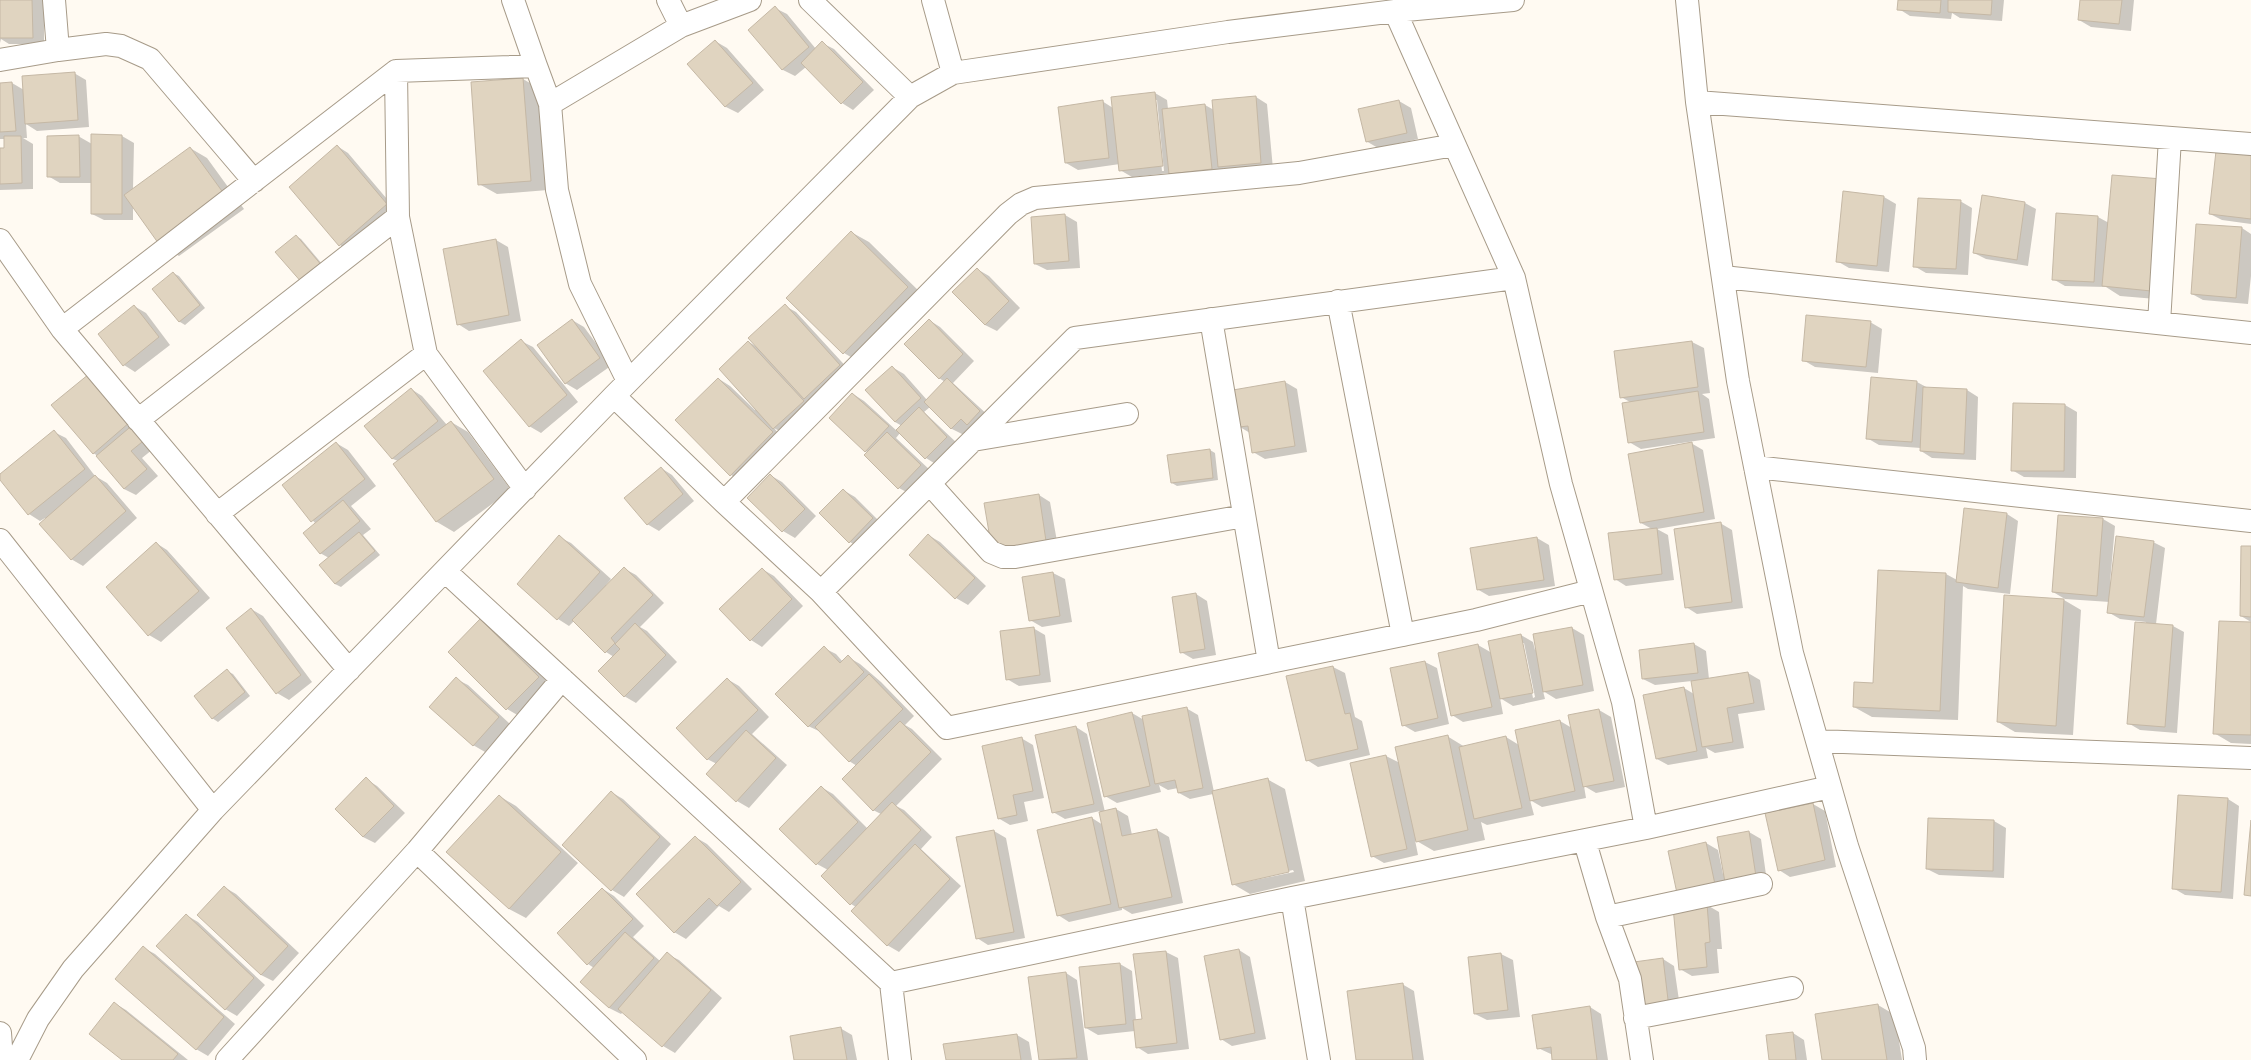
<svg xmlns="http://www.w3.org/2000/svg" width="2251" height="1060" font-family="Ubuntu,sans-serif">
  <rect width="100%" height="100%" fill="#fffaf2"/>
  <path fill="#0003" fill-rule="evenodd" d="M0,0H44V44H9L1,39L0,43Z
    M1899,0H2004L2002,21L1960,18L1952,13L1951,19L1910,16L1899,9Z
    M2081,0H2134L2131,31L2091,27L2079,20Z
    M775,8L787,14L816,49L822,43L834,49L874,90L853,110L842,103L806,67L795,76L783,70L749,30Z
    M715,41L727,48L764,90L738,113L726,107L689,64Z
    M74,73L86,80L89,127L37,131L26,124L27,138H23L33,144V189L0,190V149H5V139H0V84L12,83L24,90Z
    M523,79L540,89L548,190L497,194L479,184Z
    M1155,93L1167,100L1168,109L1205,105L1214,110L1256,97L1267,104L1273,169L1231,173L1223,168L1224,175L1182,180L1169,173L1132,177L1120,170V164L1078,170L1066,163L1102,101L1113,108ZM1155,100H1157L1164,171H1162Z
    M1399,101L1411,108L1418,139L1378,148L1366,141L1359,110Z
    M78,136L92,144L122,136L134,143L133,189L190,148L207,158L244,209L179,256L162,246L133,206V220H104L92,214V183H60L48,176Z
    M337,146L348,153L398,212L352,252L340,245L290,187Z
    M2251,156V224L2222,220L2210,214Z
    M2161,180L2179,190L2168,300L2120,296L2106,287L2065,286L2053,279L2057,214L2098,217L2109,223Z
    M1884,197L1896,204L1889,272L1849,268L1837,261Z
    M1960,201L1972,208L1968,275L1926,273L1914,266Z
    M2025,203L2036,209L2028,266L1986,259L1974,253Z
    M1065,215L1077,222L1080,268L1047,270L1035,264Z
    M2242,228L2251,234V276L2248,304L2203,300L2192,294Z
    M851,232L869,242L925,297L861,363L844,353L787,298Z
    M296,236L301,239L328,271L276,252Z
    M496,240L508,247L521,321L469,331L458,324Z
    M977,269L989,276L1020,308L997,331L985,325L954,292Z
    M173,273L179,276L205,308L185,325L180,322L153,290Z
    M134,306L146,313L170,345L135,372L124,365Z
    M785,306L796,312L851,372L816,405L808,400L815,408L786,435L774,428L784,440L743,482L731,475L719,379L730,386L755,410L756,409L749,342L757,347Z
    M572,320L584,327L612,365L577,390L565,383Z
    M929,320L940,327L974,361L953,383L991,418L964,435L952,429L930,407L924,412L958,444L937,465L926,458L900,433L896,438L932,472L910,494L899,488L866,451L853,394L864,401L897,431L902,426L895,422L892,367L904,374L927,400L945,382L939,378Z
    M1870,322L1882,329L1878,373L1815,367L1803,360Z
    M521,341L533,347L578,402L541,433L529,426Z
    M1692,342L1704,348L1710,393L1702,394L1709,399L1715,438L1641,449L1629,442L1630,402L1621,397Z
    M89,375L158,445L142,458L158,476L136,495L124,489L98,456L93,453Z
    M1285,382L1297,389L1307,452L1265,459L1253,452L1250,433L1240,427Z
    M1917,382L1928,388L1967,390L1978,397L1976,460L1932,458L1921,451V448L1879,445L1867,438Z
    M411,389L422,396L447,425L451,422L468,432L511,490L454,532L437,522L394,464L398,461L393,459L366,426Z
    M2065,405L2077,412L2076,478L2024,477L2012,470Z
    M54,432L66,438L95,476L107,483L137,518L83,566L71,559L45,518L40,521L29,514L0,479V476Z
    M336,443L348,450L376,486L351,506L371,529L363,535L380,555L341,587L335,584L329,558L320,553L315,523L284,486Z
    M1691,443L1703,450L1715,519L1657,529L1668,535L1674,580L1626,586L1615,579L1652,529L1641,523L1629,455Z
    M1210,450L1215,453L1218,480L1177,486L1172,483Z
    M661,468L672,475L694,501L659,531L647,524Z
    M770,475L782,482L816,516L795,538L783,531L748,498Z
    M843,490L855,497L884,526L861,549L850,542Z
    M1039,495L1050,502L1058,547L993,549Z
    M2007,514L2018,521L2010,594L1968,589L1963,586L1958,720L1872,717L1854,707L1874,684L1946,574L1957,580Z
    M2059,516L2103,519L2115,526L2110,583L2153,542L2165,548L2156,624L2173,626L2184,632L2177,733L2140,730L2128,723L2146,622L2120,619L2108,612L2110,602L2065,599L2053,592Z
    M1720,523L1732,530L1743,608L1697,614L1686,607Z
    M928,535L940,542L986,586L968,605L956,598L910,555Z
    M559,537L571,543L611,579L606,585L607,586L625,569L636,575L664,603L640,627L647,631L677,662L636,703L624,696L614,657L606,652L574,621L569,626L558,619L518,584Z
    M1537,538L1549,545L1555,586L1489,596L1477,589Z
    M156,543L167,550L210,598L161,642L149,635Z
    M2251,547V622L2241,616Z
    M762,569L774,576L803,606L762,647L751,640Z
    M1053,573L1065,579L1072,622L1042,627L1030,620Z
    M1196,594L1207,601L1216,655L1193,659L1181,652Z
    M2064,600L2081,610L2073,735L2015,732L1998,722Z
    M251,609L263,616L312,682L289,700L277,693Z
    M481,621L492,627L550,684L519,716L507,709L450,652Z
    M2251,623V744L2231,743L2214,733Z
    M1033,628L1045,635L1051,682L1019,686L1007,679Z
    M1572,628L1584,635L1594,691L1556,699L1543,691L1545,699L1513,706L1500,698L1503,714L1463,722L1452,715L1439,653L1478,645L1492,653L1489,642L1521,635L1533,642L1535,650ZM1522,643H1524L1535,697L1533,698Z
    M1694,644L1706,651L1709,679L1748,673L1760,680L1765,710L1738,714L1744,748L1715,753L1706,748L1708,758L1668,765L1657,759L1644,696L1684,688L1694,694L1692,681L1655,685L1643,679Z
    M824,648L836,654L843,662L848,657L860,664L881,682L914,716L905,725L912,729L942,759L896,806L904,810L932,837L921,849L961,886L899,952L887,945L856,907L851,904L828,870L817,864L781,829L821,787L833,794L868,829L881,814L873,810L857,766L849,761L821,732L808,726Z
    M1425,662L1437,668L1449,724L1415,732L1403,725Z
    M1333,667L1345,673L1355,717L1362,721L1370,755L1318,767L1307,760Z
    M227,671L233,674L250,696L218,722L212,718Z
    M456,679L468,685L510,724L485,752L473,745Z
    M727,679L739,686L769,717L752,734L787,765L749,808L737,801L717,764L707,759Z
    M1186,708L1198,715L1214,792L1267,779L1285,789L1305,881L1250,894L1233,884L1213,794L1190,799L1179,793L1178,788L1168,790L1159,785L1161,792L1117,803L1105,796L1132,713L1144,720ZM1293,870L1294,872L1246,882V880Z
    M1599,710L1611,717L1625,787L1596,793L1584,786L1586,798L1542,807L1530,800L1534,815L1487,825L1481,822L1485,840L1434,851L1415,840L1418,855L1384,863L1372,856L1351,764L1386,756L1400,763L1447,736L1465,747L1506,737L1519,745L1560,721L1572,728Z
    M1076,727L1087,734L1105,812L1116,809L1128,816L1132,835L1157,830L1169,837L1183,903L1132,914L1122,908V910L1069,922L1058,915L1092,818L1103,825L1100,811L1065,819L1053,812Z
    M1021,738L1033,745L1044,798L1024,802L1028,821L1010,825L998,818Z
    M366,779L377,786L405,813L375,843L363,837L336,809Z
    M611,792L623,799L671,844L624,897L612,890L564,845Z
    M499,796L516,806L578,863L526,918L509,909Z
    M2228,799L2239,806L2233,899L2185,895L2173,888Z
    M1813,804L1825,811L1836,867L1790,877L1779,870Z
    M1929,819L1994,821L2006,828L2004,878L1939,875L1927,869Z
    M994,831L1006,838L1025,938L988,945L977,938Z
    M1749,832L1761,839L1768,889L1691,904L1706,843L1718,850L1723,874H1725Z
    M695,837L707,844L752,889L729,912L719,906L686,939L674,932Z
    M224,887L236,894L299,953L273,981L261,975Z
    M603,889L614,896L644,926L633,937L660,961L667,954L679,960L722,998L675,1053L663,1046L623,1012L621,1014L609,1008L581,982L594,968L588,964Z
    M1707,905L1719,912L1722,949H1717L1719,973L1692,976L1680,969Z
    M186,915L198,922L265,985L237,1016L225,1009Z
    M144,948L155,954L235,1024L208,1056L196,1049Z
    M1239,950L1250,957L1266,1039L1232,1046L1221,1039Z
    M1166,952L1178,958L1189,1049L1148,1054L1137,1047L1135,1031L1098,1035L1086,1028L1120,964L1132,971L1136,1021L1143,1020Z
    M1501,954L1513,960L1520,1017L1487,1020L1475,1014Z
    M1663,959L1674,966L1681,1014L1654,1018Z
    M1066,973L1077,980L1088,1060H1040L1029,978Z
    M1402,984L1414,991L1424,1060H1357Z
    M114,1003L126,1010L188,1060H123Z
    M1878,1005L1895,1015L1902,1060H1823Z
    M1590,1007L1601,1014L1608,1060H1553V1055L1538,1048Z
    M840,1028L852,1035L857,1060H795Z
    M1793,1033L1804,1040L1807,1060H1770Z
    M1017,1035L1029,1042L1032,1060H947L945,1045Z"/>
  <path fill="#e0d4c0" stroke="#c5b8a5" d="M0,0H32L33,38H0Z
    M1898,0H1941L1940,13L1897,10Z
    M1948,0H1992L1991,15L1948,12Z
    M2080,0H2122L2119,24L2078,20Z
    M775,6L809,47L782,70L748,30Z
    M715,40L753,83L725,107L687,64Z
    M822,41L863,82L841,104L801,63Z
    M75,72L78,120L25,124L22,76Z
    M523,78L531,181L478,185L471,82Z
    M12,82L16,131L0,132V83Z
    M1155,92L1163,166L1119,171L1111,97Z
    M1256,96L1261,163L1218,167L1212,100Z
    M1103,100L1109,158L1065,163L1058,107Z
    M1399,100L1407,133L1366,142L1358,109Z
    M1205,104L1212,169L1169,174L1162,109Z
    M91,134L122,135V214H91Z
    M79,135L80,177H47V136Z
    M4,136H21L22,183L0,184V148H4Z
    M337,145L387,204L339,246L289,187Z
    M190,147L227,198L161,247L124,195Z
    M2216,151L2251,155V219L2209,214Z
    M2112,175L2162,179L2151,291L2102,286Z
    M1843,191L1884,196L1877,266L1836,262Z
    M1982,195L2025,202L2017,260L1973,253Z
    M1918,198L1961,200L1956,269L1913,267Z
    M2056,213L2098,216L2094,282L2052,280Z
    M1065,214L1069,261L1034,264L1031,217Z
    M2196,224L2242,227L2236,298L2191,294Z
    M851,231L908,287L843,354L786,298Z
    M296,235L323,267L303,284L275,252Z
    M496,239L509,315L457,325L443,249Z
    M977,268L1009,301L985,325L952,292Z
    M173,272L200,305L179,322L152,289Z
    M785,304L840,365L804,399L748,338Z
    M134,305L159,337L123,366L98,334Z
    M1806,315L1871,321L1866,367L1802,361Z
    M572,319L600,358L565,384L537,345Z
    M929,319L963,354L939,379L904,344Z
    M521,339L567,395L529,427L483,371Z
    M748,341L804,401L773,429L719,369Z
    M1692,341L1698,387L1620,398L1614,351Z
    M892,366L921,398L895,422L865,390Z
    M89,374L130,422L93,454L51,405Z
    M1871,377L1917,381L1912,442L1866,439Z
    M718,378L773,432L730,476L675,420Z
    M947,378L980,411L967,425L961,419L951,429L924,402Z
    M1285,381L1295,446L1252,453L1248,426L1239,427L1233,390Z
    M1923,387L1967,389L1964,454L1920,451Z
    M411,388L438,421L392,459L364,426Z
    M1698,391L1704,432L1628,443L1622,403Z
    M852,393L889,426L865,452L829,418Z
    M2013,403L2065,404L2064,471H2011Z
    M919,407L947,437L925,459L896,430Z
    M451,421L494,479L436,522L393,464Z
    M135,423L147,438L131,451L147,469L124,489L96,456Z
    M54,430L85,469L28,515L0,480V474Z
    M887,432L921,465L898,489L864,455Z
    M336,442L365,479L311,522L282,485Z
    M1692,442L1704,512L1640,523L1628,454Z
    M1210,449L1213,478L1171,483L1167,455Z
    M661,467L683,494L647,525L624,498Z
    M770,474L805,509L782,532L747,498Z
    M95,475L126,511L71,560L39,524Z
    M843,489L873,518L849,543L819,513Z
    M1039,494L1046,541L992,550L984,503Z
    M343,500L360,521L320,554L303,533Z
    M1964,508L2007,513L1998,588L1956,582Z
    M2058,515L2103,518L2097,596L2052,592Z
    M1721,522L1732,602L1685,608L1674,529Z
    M1657,528L1662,574L1614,580L1608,533Z
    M359,532L375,551L335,584L319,565Z
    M928,534L975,578L955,599L909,555Z
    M559,535L600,572L557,620L517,584Z
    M2116,536L2154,541L2144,617L2107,613Z
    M1537,537L1544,580L1477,590L1470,548Z
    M156,542L199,591L148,636L106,587Z
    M2241,546H2251V617L2240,616Z
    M624,567L653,595L611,638L615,643L605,653L572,620Z
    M762,568L792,599L750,641L719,609Z
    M1878,570L1946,573L1940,711L1853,707L1854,682L1873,683Z
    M1053,572L1060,616L1029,621L1022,577Z
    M1196,593L1205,649L1180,653L1172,597Z
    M2004,595L2064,599L2056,726L1997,722Z
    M251,608L301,675L276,694L226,628Z
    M480,619L539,677L506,710L448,652Z
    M2219,621L2251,622V735L2213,734Z
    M2135,622L2173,625L2165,727L2127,724Z
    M635,623L666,655L624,697L598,671L620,649L615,644Z
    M1034,627L1040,675L1006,680L1000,631Z
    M1572,627L1583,685L1543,692L1533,634Z
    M1521,634L1533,693L1500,699L1488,641Z
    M1694,643L1698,673L1642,679L1639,650Z
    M1478,644L1492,707L1451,716L1438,653Z
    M824,646L840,663L848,655L864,672L808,727L775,694Z
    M1425,661L1438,718L1402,726L1390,668Z
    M1333,666L1345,714L1350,713L1358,749L1306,761L1286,676Z
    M227,669L245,692L212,719L194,696Z
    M1748,672L1754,703L1727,708L1733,742L1702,747L1691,681Z
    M869,674L903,709L849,762L815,727Z
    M456,677L499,717L473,746L429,707Z
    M727,678L758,710L707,760L676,728Z
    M1684,687L1697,751L1656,759L1643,695Z
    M1187,707L1203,788L1178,793L1175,780L1155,784L1142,716Z
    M1599,709L1614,781L1583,787L1568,715Z
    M1132,712L1150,786L1104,797L1087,723Z
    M1560,720L1575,791L1530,801L1515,730Z
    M900,721L931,752L873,811L842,779Z
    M1076,726L1094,804L1052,813L1035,735Z
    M746,730L776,758L736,802L706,774Z
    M1448,735L1468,830L1416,842L1395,747Z
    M1506,736L1522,808L1474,819L1459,747Z
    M1022,737L1033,791L1013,795L1017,815L998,819L982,746Z
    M1386,755L1407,849L1371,857L1350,763Z
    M366,777L394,806L363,837L335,809Z
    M1268,778L1289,872L1232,885L1212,791Z
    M821,786L858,822L816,865L779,829Z
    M611,791L660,837L611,891L562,845Z
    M499,795L561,852L509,909L446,852Z
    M2178,795L2228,798L2221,892L2172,889Z
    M892,802L921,830L850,905L821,876Z
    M1813,803L1825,860L1778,871L1765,813Z
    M1116,808L1122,836L1157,829L1172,897L1119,908L1099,812Z
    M1092,817L1111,904L1057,916L1037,830Z
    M1928,818L1994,820L1993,871L1926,869Z
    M2251,820V896L2244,895Z
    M994,830L1014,932L976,939L956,837Z
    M1749,831L1757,883L1726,888L1717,837Z
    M695,836L741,882L717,906L709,898L674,933L636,894Z
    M1706,842L1716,889L1678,898L1668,851Z
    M915,844L950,879L887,946L851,911Z
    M224,886L288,946L261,975L197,915Z
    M602,888L633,919L587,965L557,933Z
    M1707,904L1710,942L1705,943L1707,967L1679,970L1673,907Z
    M186,914L254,978L225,1010L156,946Z
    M625,932L654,958L609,1008L580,982Z
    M143,946L224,1017L196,1050L115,979Z
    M1239,949L1255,1033L1220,1040L1204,956Z
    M1166,951L1177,1043L1136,1048L1133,1020L1142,1019L1133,954Z
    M667,952L711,990L662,1047L618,1009Z
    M1501,953L1508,1010L1474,1014L1468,957Z
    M1663,958L1669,1008L1641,1012L1634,962Z
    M1120,963L1126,1024L1085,1028L1079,967Z
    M1066,972L1077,1058L1039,1060L1028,977Z
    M1403,983L1413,1060H1356L1347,991Z
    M114,1002L178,1054L173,1060H122L89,1034Z
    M1878,1004L1887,1060H1822L1815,1014Z
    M1590,1006L1597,1060H1552L1551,1047L1537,1049L1532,1015Z
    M841,1027L847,1060H794L790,1036Z
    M1793,1032L1796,1060H1769L1766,1035Z
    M1017,1034L1021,1060H946L943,1044Z"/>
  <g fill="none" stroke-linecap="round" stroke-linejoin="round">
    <defs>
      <path id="minor" d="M513,0L536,66
        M668,0L681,26
        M810,0L910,97
        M933,0L953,73
        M1687,0L1697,102L1738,381L1792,653L1847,846L1914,1048L1915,1060
        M58,50L106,44L121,46L150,59L254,181
        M0,60L58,50L54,0
        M1697,102L2251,144
        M550,104L681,26L750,0
        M398,217L426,354
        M0,240L62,329L349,670
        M1723,277L2251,333
        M1338,301L1403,635
        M1211,319L1269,662
        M2159,323L2170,138
        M62,329L396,71L536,66L550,104L557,190L580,284L628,381
        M614,396L724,502L821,592L1075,338L1514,278
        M138,420L398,217L396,71
        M973,440L1127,414
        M1755,467L2251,521
        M930,484L991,552L1003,557H1015L1244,516
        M724,502L1008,214L1021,204L1035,198L1299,173L1454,145
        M217,514L426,354L525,489
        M0,540L213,810
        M445,571L891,983L1292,898L1646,828L1623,702L1561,484L1514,278L1395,11
        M821,592L947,728L1476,620L1591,591
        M1818,741L2251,758
        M1646,828L1830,787
        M1585,842L1607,917L1630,979L1642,1060
        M417,851L635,1060
        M1292,898L1319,1060
        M1607,917L1761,884
        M891,983L900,1060
        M1635,1018L1792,988
        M0,1033L2,1060
        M17,1060L38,1019L73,969L213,810L614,396L910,97L953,73L1228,32L1395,11L1513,0
        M227,1060L417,851L562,679"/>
    </defs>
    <use href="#minor" stroke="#a79b89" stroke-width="24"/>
    <use href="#minor" stroke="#fff" stroke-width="22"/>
  </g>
</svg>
